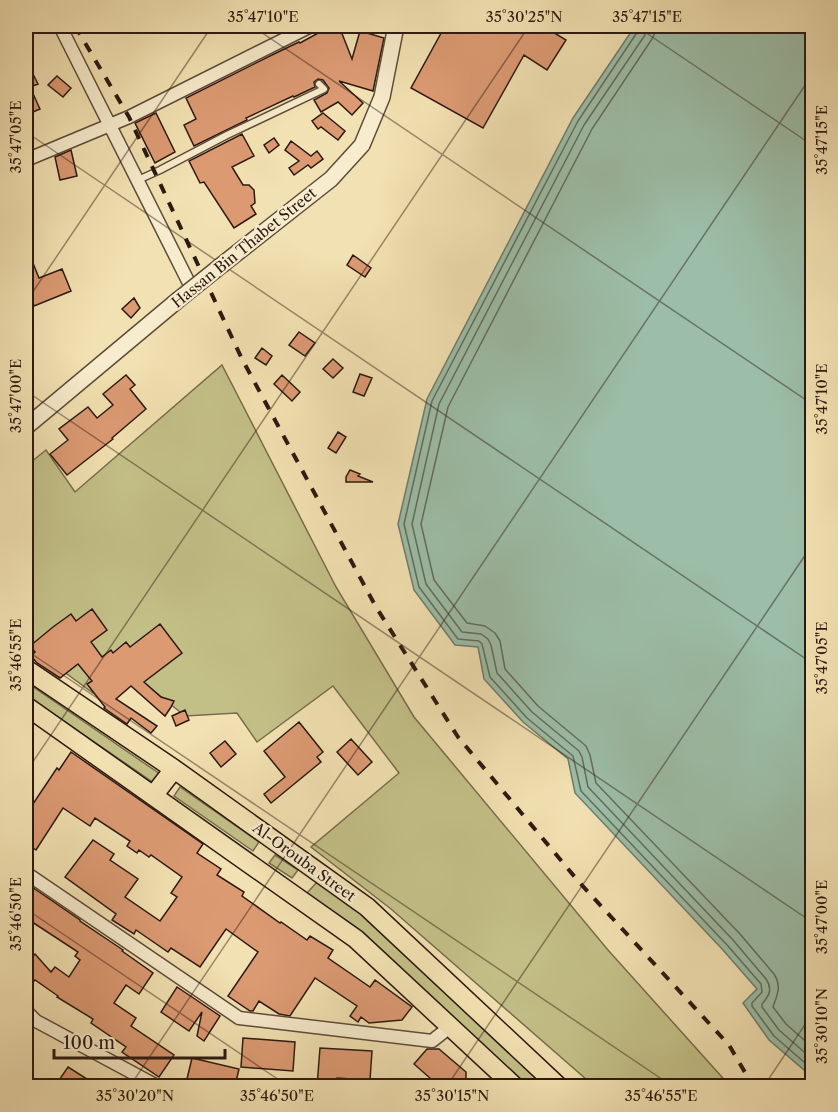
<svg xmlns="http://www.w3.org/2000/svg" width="838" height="1112" font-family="'Libre Caslon Text',serif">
  <rect width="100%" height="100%" fill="#f2e1b2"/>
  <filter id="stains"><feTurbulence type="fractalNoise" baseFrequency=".00333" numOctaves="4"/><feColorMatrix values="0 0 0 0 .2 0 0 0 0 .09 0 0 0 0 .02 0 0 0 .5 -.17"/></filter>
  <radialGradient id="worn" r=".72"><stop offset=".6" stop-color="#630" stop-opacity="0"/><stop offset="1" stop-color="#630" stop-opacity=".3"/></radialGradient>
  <path fill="#c3c087" stroke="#786c4c" stroke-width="1.5" d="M222,365L336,587L414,717L608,950L730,1086H594L391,909L311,847L399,773L333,686L257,742L237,713L185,716L143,682L93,693L26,644V466L46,450L75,492Z
    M26,682L160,774L154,783L26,695Z
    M180,787L259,842L253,851L174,796Z
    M275,855L298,870L292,878L269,863Z
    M317,882L361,914L545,1086H525L357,928L307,893Z"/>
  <path fill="#9cbea8" stroke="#6f7c6c" stroke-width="1.5" d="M635,26H812V1076L810,1075L769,1040L743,1003L757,989L723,950L575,793L568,759L523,722L484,679L478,647L455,645L414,590L398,524L427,399L573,118Z"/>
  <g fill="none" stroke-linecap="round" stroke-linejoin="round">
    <path stroke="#646c5c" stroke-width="1.5" d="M639,26L638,31L578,121L432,401L404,524L419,587L458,639L479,641L482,644L490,677L527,718L573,756L581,791L728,946L761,984L762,992L752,1003V1006L774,1036L812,1069
      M647,26L645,35L584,125L439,404L412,524L426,584L462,632L481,634L488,639L491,645L497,673L532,712L579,751L582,757L588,787L733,940L766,979C773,989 769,996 762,1004V1007L779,1030L812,1059
      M656,26L655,33L652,39L592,129L448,407L421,524L434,580L467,623L485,626L495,633L500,641L505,669L538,706L586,746L590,755L596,783L740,934L774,974C782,987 777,995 773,1007L786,1024L812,1047"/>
  </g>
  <path fill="#dc9a73" stroke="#2c1911" stroke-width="1.5" d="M331,26H339L352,59L360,31L384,38L373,91L339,81L363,103L352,115L338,102L321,112L314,100L327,93L329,88L323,80L318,79L314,82L315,87L294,97L293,96L246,118L247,120L194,146L184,125L196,119L186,98L274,54L299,42L300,43Z
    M445,26H543L566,40L547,70L524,55L483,128L411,88Z
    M34,76L38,84L30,87L40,109L28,114L26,109V77V79Z
    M57,76L71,88L63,97L48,85Z
    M156,113L175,152L155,163L135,123Z
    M323,113L345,131L338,140L321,127L318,129L312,121Z
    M242,134L254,156L232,167L243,185H249L254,190L255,203L251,206L256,214L234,228L204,182L200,183L189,161Z
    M274,138L279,145L269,153L264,145Z
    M291,141L311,156L317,151L323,159L311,168L308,165L294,175L289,168L299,161L285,150Z
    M71,150L77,176L60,180L55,157Z
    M26,246L39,278L62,269L71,291L34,306L26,284Z
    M353,255L371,268L365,277L347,265Z
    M134,298L140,308L131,318L122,309Z
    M299,332L315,343L305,356L289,345Z
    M262,348L272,356L266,365L255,358Z
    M333,359L343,368L333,378L323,369Z
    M360,374L372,378L364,396L353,392Z
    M126,375L135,385L130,389L146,409L112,438L113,439L67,475L50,454L68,440L59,429L88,407L97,418L113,405L103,394Z
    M282,375L300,392L292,401L274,384Z
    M338,432L346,437L336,453L328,448Z
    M350,470L360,474L358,476L373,482H346V477Z
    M92,609L107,630L91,642L102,657L111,650L113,653L126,642L130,647L160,624L182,653L144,682L161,697L174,701L171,707L165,716L131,686L116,699L157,726L151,733L131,718L127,724L104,708L105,707L87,684L92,681L78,664L60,678L37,663L31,656L35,652L30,646L53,627L71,614L76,621Z
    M185,710L189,720L176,726L172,716Z
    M299,722L323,752L317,757L321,762L271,803L264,794L285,777L264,751Z
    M351,739L372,762L358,775L337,752Z
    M225,741L236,754L221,767L210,753Z
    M71,752L203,844L197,853L221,869L217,875L244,892L242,896L280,923L281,922L307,940L310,936L333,950L328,958L370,987L375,980L412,1007L402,1020L369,1023L361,1017L358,1022L350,1016L357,1006L315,978L290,1016L279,1014L259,1001L253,1011H250L228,996L258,952L226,929L200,967L171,948L168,952L136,930L134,934L112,920L116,914L65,877L93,840L114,854L110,860L138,879L125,897L160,921L177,897L171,893L182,877L151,855L149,857L139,850L137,853L127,846L130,841L95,818L90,826L63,808L36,850L26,843V799L33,804L57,768L59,770Z
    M26,883L80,920V921L123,950L122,951L153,973L139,994L126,985L114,1003L136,1018L131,1026L174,1055L159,1077L122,1052L126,1047L91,1023L93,1019L57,997L58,996L35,980L26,990V962L35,954L51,972L55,967L69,977L80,960L75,956L78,952L26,918Z
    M177,987L220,1016L204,1041L197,1036L202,1012L189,1031L161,1012Z
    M243,1038L295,1042L293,1071L241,1067Z
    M320,1048L372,1051L370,1080L337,1078V1086H317Z
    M427,1049H439L466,1072V1086H439L414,1064Z
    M192,1058L239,1069L235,1086H219L187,1079Z
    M68,1067L98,1086H55Z"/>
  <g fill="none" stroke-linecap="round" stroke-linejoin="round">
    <defs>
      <path id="service" d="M138,180L160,170L227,135L324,89L319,84"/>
      <path id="minor" d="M60,26L192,289
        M26,160L129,117L311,26
        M26,873L239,1018L432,1041L451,1026
        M26,1011L36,1021L157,1086"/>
      <path id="tertiary" d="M223,264L331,179L362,145L382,97L396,26
        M26,427L178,300"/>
      <path id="primary" d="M26,669L174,769L367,907L558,1086
        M26,706L356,939L514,1086
        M153,796L174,769"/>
    </defs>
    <use href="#service" stroke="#5e4b39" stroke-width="9"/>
    <use href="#minor" stroke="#5e4b39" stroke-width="15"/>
    <use href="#tertiary" stroke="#5e4b39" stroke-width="18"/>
    <use href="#primary" stroke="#2c1911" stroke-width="21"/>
    <use href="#service" stroke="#f7eccd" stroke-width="6"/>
    <use href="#minor" stroke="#f7eccd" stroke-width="12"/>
    <use href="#tertiary" stroke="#f7eccd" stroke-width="15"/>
    <use href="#primary" stroke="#f2e1b2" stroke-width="18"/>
    <path stroke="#2c1911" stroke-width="4" stroke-dasharray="10 10" stroke-linecap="butt" d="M75,26L129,117L242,359L376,607L458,737L579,882L729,1045L753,1086"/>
    <defs>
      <path id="tertiary-bridge" d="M178,300L223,264"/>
    </defs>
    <use href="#tertiary-bridge" stroke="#5e4b39" stroke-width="18" stroke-linecap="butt"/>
    <use href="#tertiary-bridge" stroke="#f7eccd" stroke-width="15"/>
  </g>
  <path fill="none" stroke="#2c1911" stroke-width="1.5" stroke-opacity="0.45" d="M252,26L812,404M636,26L812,145M26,132L812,663M26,302L212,26M26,391L812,922M26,650L672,1086M26,772L529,26M26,909L288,1086M130,1086L812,75M447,1086L812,545M764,1086L812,1014"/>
  <g text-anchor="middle" stroke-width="4.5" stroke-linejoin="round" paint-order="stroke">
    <g font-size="15" fill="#2c1911" stroke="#f7eccd">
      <text transform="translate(244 248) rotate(-39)" y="5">Hassan Bin Thabet Street</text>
      <text transform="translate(304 862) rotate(36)" y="5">Al-Orouba Street</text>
    </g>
  </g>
  <rect width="838" height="1112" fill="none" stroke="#f2e1b2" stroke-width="66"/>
  <path d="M54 1049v9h171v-9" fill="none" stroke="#2c1911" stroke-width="3"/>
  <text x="63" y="1049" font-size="18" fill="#2c1911" stroke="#f7eccd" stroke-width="4.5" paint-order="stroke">100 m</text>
  <rect x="33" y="33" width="772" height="1046" fill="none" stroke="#2c1911" stroke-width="2"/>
  <g font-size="15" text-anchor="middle" fill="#2c1911">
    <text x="263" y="22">35°47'10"E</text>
    <text x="524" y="22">35°30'25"N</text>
    <text x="647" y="22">35°47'15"E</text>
    <text transform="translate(16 137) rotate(-90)" y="5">35°47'05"E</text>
    <text transform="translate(822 140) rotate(-90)" y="5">35°47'15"E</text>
    <text transform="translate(16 396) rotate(-90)" y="5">35°47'00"E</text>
    <text transform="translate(822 399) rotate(-90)" y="5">35°47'10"E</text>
    <text transform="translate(16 655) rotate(-90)" y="5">35°46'55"E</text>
    <text transform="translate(822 658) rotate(-90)" y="5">35°47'05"E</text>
    <text transform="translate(16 914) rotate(-90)" y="5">35°46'50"E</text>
    <text transform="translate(822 917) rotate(-90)" y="5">35°47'00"E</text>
    <text transform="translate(822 1026) rotate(-90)" y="5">35°30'10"N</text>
    <text x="135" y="1101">35°30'20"N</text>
    <text x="277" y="1101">35°46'50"E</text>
    <text x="452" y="1101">35°30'15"N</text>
    <text x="661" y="1101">35°46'55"E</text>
  </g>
  <rect width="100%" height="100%" filter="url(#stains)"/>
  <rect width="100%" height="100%" fill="url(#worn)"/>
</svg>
